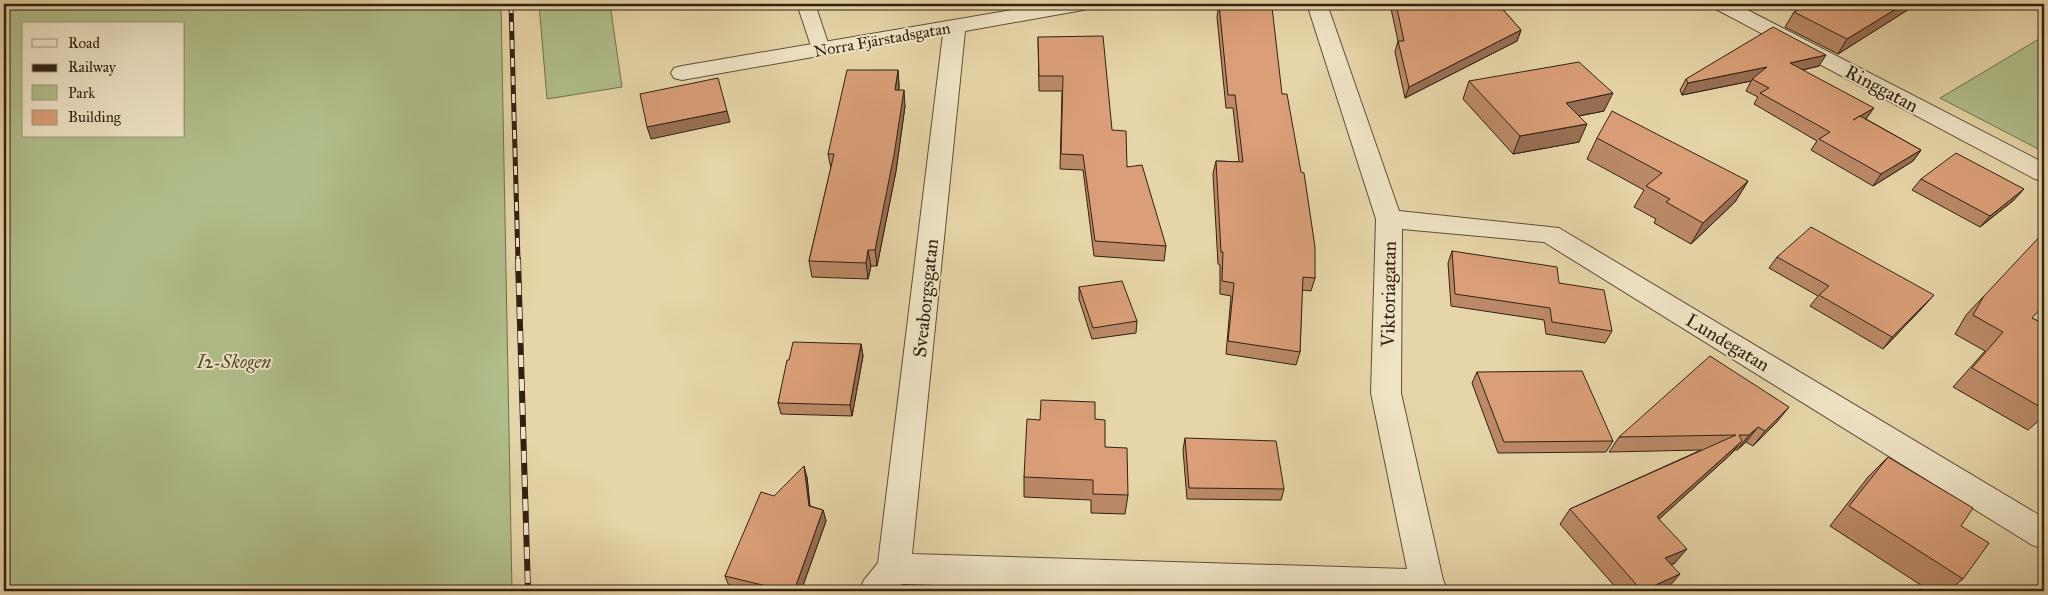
<svg xmlns="http://www.w3.org/2000/svg" width="2048" height="595" font-family="'IM FELL Great Primer',serif">
  <rect width="100%" height="100%" fill="#e6d5a8"/>
  <filter id="stains"><feTurbulence type="fractalNoise" baseFrequency=".004" numOctaves="4"/><feColorMatrix values="0 0 0 0 .2 0 0 0 0 .09 0 0 0 0 .02 0 0 0 .5 -.17"/></filter>
  <radialGradient id="worn" r=".72"><stop offset=".6" stop-color="#630" stop-opacity="0"/><stop offset="1" stop-color="#630" stop-opacity=".3"/></radialGradient>
  <path fill="#b0be8b" stroke="#70704e" fill-rule="evenodd" d="M4,4H501L512,591H4ZM24,24H184V136H24Z
    M539,4H610L622,87L547,99Z
    M2044,36V152L1940,98Z"/>
  <g fill="none" stroke-linecap="round" stroke-linejoin="round">
    <defs>
      <path id="service" d="M797,4H815L830,49L828,53H814L812,49Z"/>
      <path id="minor" d="M1048,4H1093L1090,8L1083,10L965,31L912,554L1407,569L1371,393L1376,219L1307,4H1327L1399,211L1559,228L2044,518V549L2032,545L1544,242L1402,229L1401,393L1443,580L1448,591H1127L902,584L897,591H859L864,580L878,563L943,34L682,80L674,78L671,73L674,68L682,66Z
        M1711,4H1736L2044,163V181L2035,179L1714,8Z"/>
    </defs>
    <use href="#service" stroke="#5e4e38" stroke-width="2"/>
    <use href="#minor" stroke="#5e4e38" stroke-width="2"/>
    <use href="#service" fill="#efe4c6" fill-rule="evenodd"/>
    <use href="#minor" fill="#efe4c6" fill-rule="evenodd"/>
    <defs>
      <path id="rail-far1" d="M511,4L518,261"/>
      <path id="rail" d="M518,259L528,591"/>
    </defs>
    <use href="#rail-far1" stroke="#312112" stroke-width="5"/>
    <use href="#rail" stroke="#312112" stroke-width="6"/>
    <use href="#rail-far1" stroke="#efe4c6" stroke-width="3" stroke-dasharray="9" stroke-linecap="butt"/>
    <use href="#rail" stroke="#efe4c6" stroke-width="4.5" stroke-dasharray="12" stroke-linecap="butt"/>
  </g>
  <path fill="#bb8967" stroke="#312112" d="M1219,4L1282,94L1315,278L1311,291L1302,290L1300,352L1296,365L1226,354L1231,296L1220,294V265L1218,264L1213,174L1216,161L1239,162L1233,108H1226L1217,17Z
    M1390,4H1498L1521,30L1517,41L1405,98L1395,52L1398,41Z
    M1808,4H1917L1838,54L1785,27L1794,12Z
    M1038,37L1112,130L1127,167L1166,246L1164,261L1094,256L1083,170L1060,169L1062,91H1039Z
    M1819,66L1803,70L1866,119L1921,150L1913,161L1873,186L1811,150L1817,141L1754,104L1758,97L1746,91L1751,81L1682,95L1680,90L1686,79Z
    M898,70L899,86V90L905,106L896,171L877,266H871L868,279L812,277L809,261L831,168L828,154Z
    M1469,81L1604,111L1579,116V142L1513,154L1463,99Z
    M1597,138L1748,181L1735,202L1691,244L1654,223L1656,219L1634,207L1644,190L1587,159Z
    M1921,179L2014,200L1980,227L1912,190Z
    M1452,251L1559,283L1612,331L1605,343L1546,334L1544,320L1451,306L1448,263Z
    M1777,257L1924,306L1883,349L1810,306L1818,296L1769,268Z
    M1079,287L1137,321L1136,333L1092,339L1079,299Z
    M1984,296L2032,318L2044,324V416L2028,430L1953,387L1985,351L1955,334L1966,315Z
    M861,344L863,356L852,416L781,414L778,403L789,360Z
    M1477,372L1613,441L1606,452L1498,453L1472,383Z
    M1095,419L1105,447L1128,495L1125,514L1091,513V500L1024,497V477L1040,420Z
    M1777,422L1753,446L1746,442L1737,450H1735L1730,455L1659,519L1675,563L1671,565L1668,588L1660,591H1619L1560,524L1570,509L1701,450L1609,452L1619,437Z
    M1185,438L1284,489L1281,500L1187,499L1183,450Z
    M1888,457L1961,526L1963,579L1948,591H1930L1830,526L1868,477Z
    M807,477L810,506L823,510L826,521L801,591H750L729,586L725,576L774,496Z"/>
  <path fill="#996f54" stroke="#312112" d="M1904,4H1917L1838,54L1847,39Z
    M1521,30L1517,41L1405,98L1409,87Z
    M1826,55L1819,66L1784,74L1790,63Z
    M1767,67L1751,81L1682,95L1688,83Z
    M898,70L899,86L896,106L895,90Z
    M904,90L905,106L896,171L877,266L875,250Z
    M1613,93L1604,111L1558,120L1566,103Z
    M1874,108L1866,119L1853,120Z
    M727,111L730,122L651,139L647,127Z
    M1587,124L1579,142L1513,154L1520,136Z
    M1921,150L1913,161L1873,186L1881,174Z
    M1748,181L1735,202L1691,244L1703,223Z
    M2024,189L2014,200L1980,227L1990,216Z
    M868,250L871,266L868,279L866,263Z
    M1934,295L1924,306L1883,349L1892,337Z
    M861,344L863,356L852,416L850,405Z
    M1789,407L1777,422L1753,446L1765,431Z
    M1758,427L1746,442L1737,450L1749,435Z
    M1742,441L1730,455L1646,531L1657,517Z
    M804,466L807,477L811,517L809,506Z
    M823,510L826,521L801,591H794Z
    M1687,549L1675,563L1654,572L1665,558Z
    M1680,574L1668,588L1660,591H1641Z"/>
  <path fill="#da9f78" stroke="#312112" d="M1219,4L1272,7L1282,94H1287L1301,172L1304,173L1315,247V278L1303,277L1300,352L1228,341L1234,283L1222,281L1223,252H1221L1216,161L1243,162L1235,95H1228Z
    M1396,4H1498L1521,30L1409,87L1398,41H1404Z
    M1808,4H1904L1847,39L1794,12Z
    M1773,27L1826,55L1790,63L1874,108L1853,120L1860,116L1921,150L1881,174L1819,139L1830,132L1760,93L1769,88L1752,79L1767,67L1688,83L1686,79Z
    M1103,36L1112,130L1126,131L1127,167L1142,165L1166,246L1095,241L1083,155L1061,154L1063,76H1039L1038,37Z
    M1579,62L1613,93L1566,103L1587,124L1520,136L1469,81Z
    M847,70H898L895,90H904L894,155L875,250H868L866,263L809,261L834,154H828Z
    M718,78L727,111L647,127L640,94Z
    M1612,111L1748,181L1703,223L1666,202L1670,199L1646,186L1662,173L1597,138Z
    M1956,153L2024,189L1990,216L1921,179Z
    M1811,227L1934,295L1892,337L1819,295L1829,286L1777,257Z
    M2044,232V305L2032,318L2044,324V409L1972,368L2003,332L1973,315L1984,296Z
    M1452,251L1557,267L1559,283L1604,290L1612,331L1552,322L1550,308L1455,294Z
    M1122,281L1137,321L1093,328L1079,287Z
    M793,342L861,344L850,405L778,403L787,360H789Z
    M1710,356L1789,407L1765,431L1758,427L1749,435H1739L1742,441L1657,517L1687,549L1665,558L1680,574L1642,591L1570,509L1736,435L1619,437Z
    M1582,371L1613,441L1504,442L1477,372Z
    M1041,400L1095,402V419L1105,420V447L1127,448L1128,495L1093,494V480L1024,477L1027,419L1040,420Z
    M1185,438L1276,441L1284,489L1189,488Z
    M1888,457L1973,508L1961,526L1989,543L1963,579L1849,506Z
    M804,466L809,506L823,510L794,591H787L725,576L761,492L774,496Z
    M1803,585L1812,591H1798Z"/>
  <g text-anchor="middle" stroke-width="4" stroke-linejoin="round" paint-order="stroke">
    <g font-size="16" fill="#312112" stroke="#efe4c6">
      <text transform="translate(882 39) rotate(-10)" y="6">Norra Fjärstadsgatan</text>
    </g>
    <g font-size="19" fill="#312112" stroke="#efe4c6">
      <text transform="translate(1882 88) rotate(28)" y="7">Ringgatan</text>
      <text transform="translate(1388 294) rotate(-89)" y="7">Viktoriagatan</text>
      <text transform="translate(925 298) rotate(-84)" y="7">Sveaborgsgatan</text>
      <text transform="translate(1728 342) rotate(31)" y="7">Lundegatan</text>
    </g>
    <g font-size="19" font-style="italic" fill="#514830" stroke="#efe4c6">
      <text x="234" y="368">I2-Skogen</text>
    </g>
  </g>
  <rect width="2048" height="595" fill="none" stroke="#e6d5a8" stroke-width="20"/>
  <rect x="5" y="5" width="2038" height="585" fill="none" stroke="#312112" stroke-width="2.5"/>
  <rect x="10" y="10" width="2028" height="575" fill="none" stroke="#312112"/>
  <rect x="22" y="22" width="162" height="115" fill="#efe4c6" stroke="#a3967e"/>
  <rect x="32" y="39" width="25" height="8" fill="#efe4c6" stroke="#a3967e"/>
  <text x="68" y="48" font-size="15" fill="#312112">Road</text>
  <rect x="32" y="64" width="25" height="8" fill="#312112" stroke="#a3967e"/>
  <text x="68" y="72" font-size="15" fill="#312112">Railway</text>
  <rect x="32" y="85" width="25" height="15" fill="#b0be8b" stroke="#a3967e"/>
  <text x="68" y="98" font-size="15" fill="#312112">Park</text>
  <rect x="32" y="110" width="25" height="15" fill="#da9f78" stroke="#a3967e"/>
  <text x="68" y="122" font-size="15" fill="#312112">Building</text>
  <rect width="100%" height="100%" filter="url(#stains)"/>
  <rect width="100%" height="100%" fill="url(#worn)"/>
</svg>
